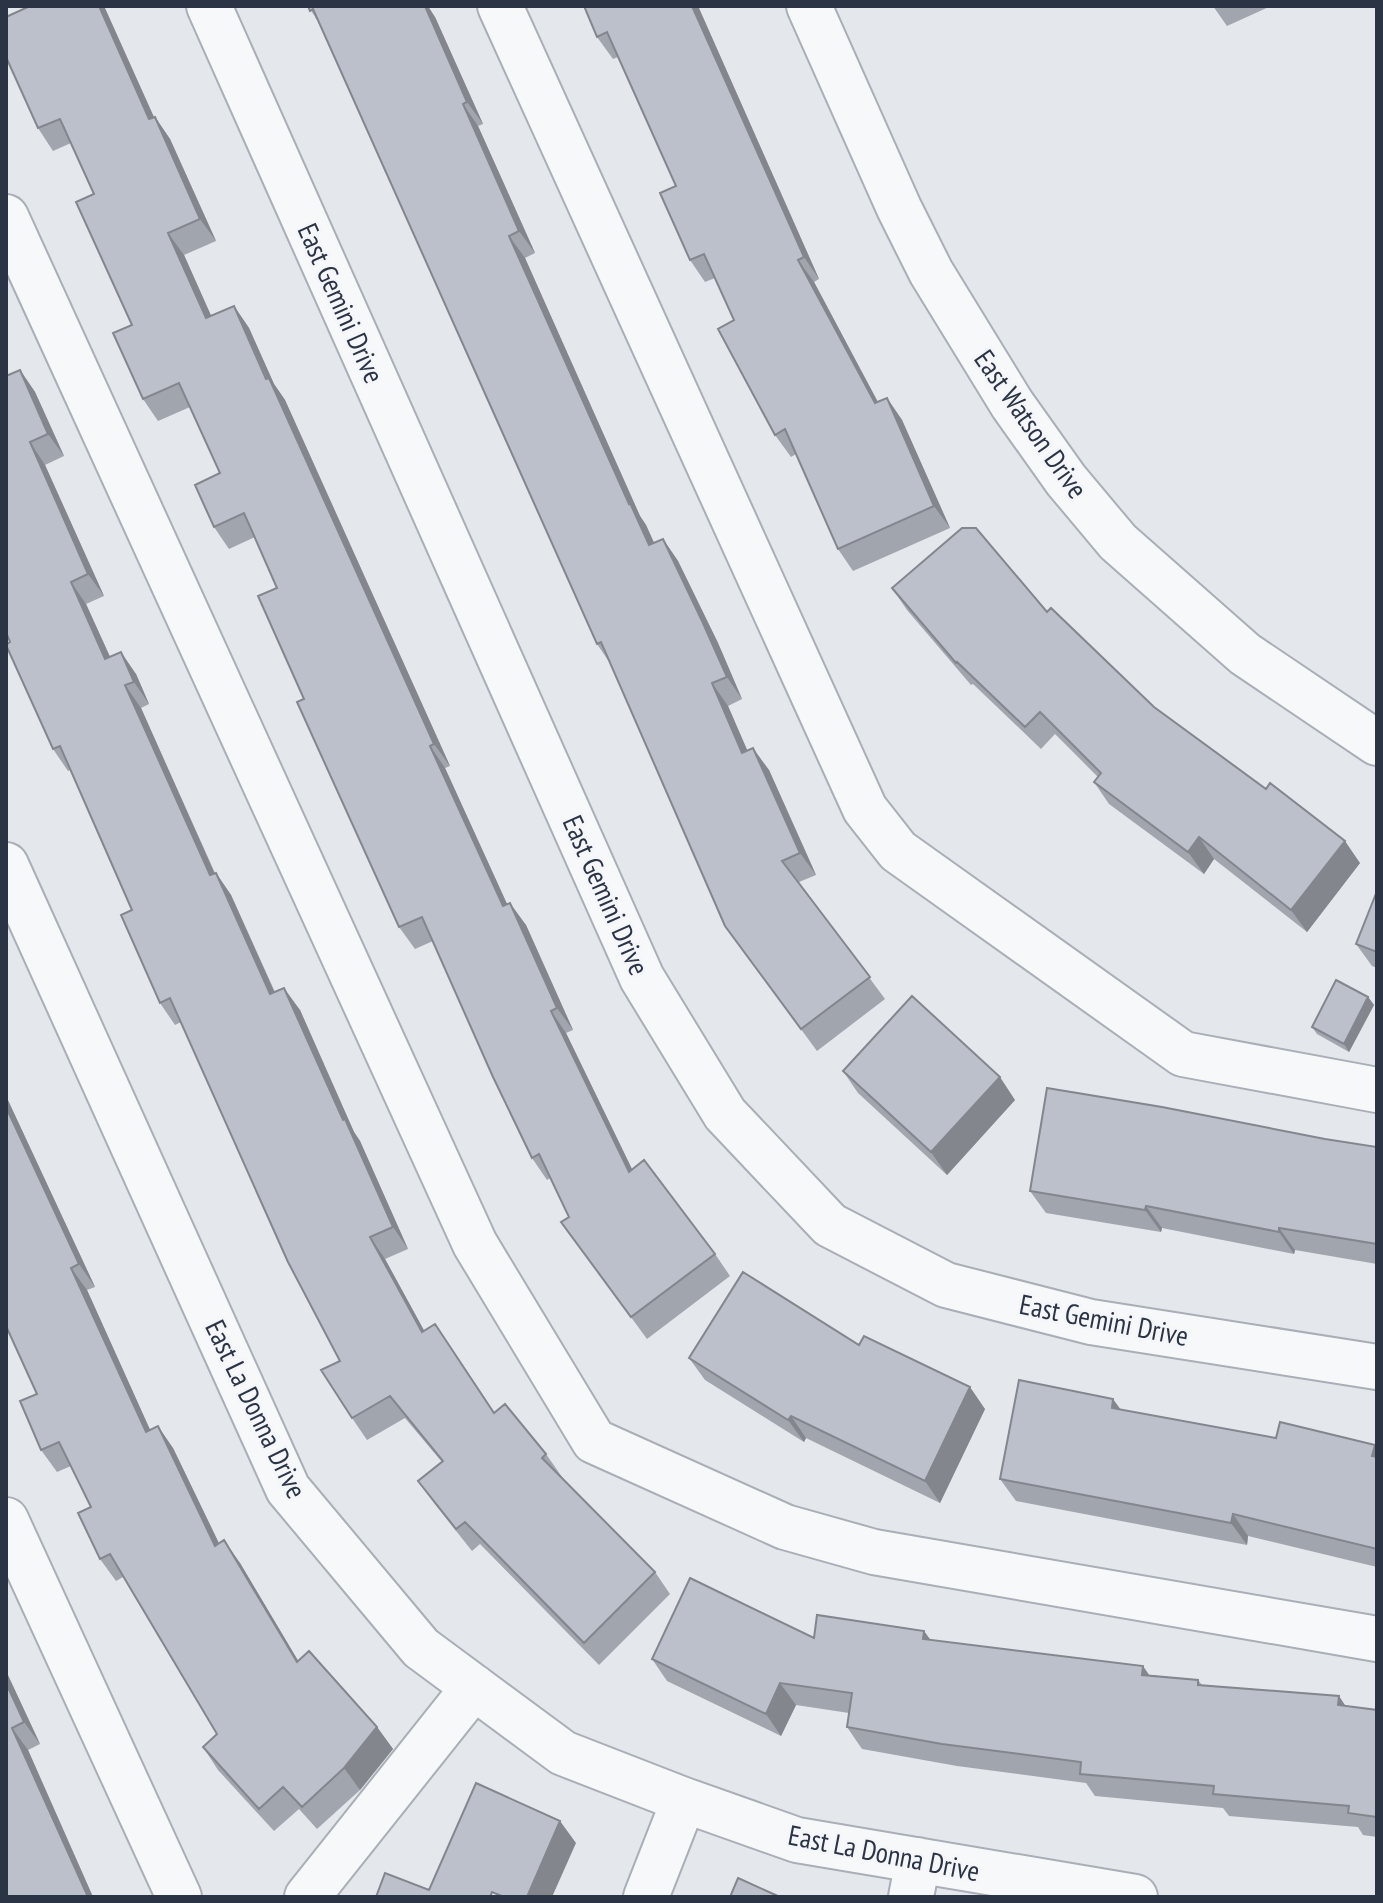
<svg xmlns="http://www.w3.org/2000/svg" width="1383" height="1903" font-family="'PT Sans Narrow',sans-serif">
  <rect width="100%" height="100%" fill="#e4e7ec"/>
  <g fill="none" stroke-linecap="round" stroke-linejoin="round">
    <defs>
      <path id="minor" d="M209,6L642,978L725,1114L830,1225L946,1285L1091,1322L1377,1367
        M500,6L865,809L898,851L1183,1054L1377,1090
        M809,6L899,208L931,272L1012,404L1066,480L1118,542L1245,654L1377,743
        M6,217L475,1244L594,1441L785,1527L874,1552L1377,1639
        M6,865L288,1489L421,1648L563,1753L684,1800L797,1840L1135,1897
        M6,1520L179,1897
        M307,1897L474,1687
        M646,1897L684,1800
        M911,1897L918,1860"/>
    </defs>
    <use href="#minor" stroke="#a9aeb7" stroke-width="48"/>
    <use href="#minor" stroke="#f7f8fa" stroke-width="44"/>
  </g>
  <path fill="#a1a5ae" d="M104,6L154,117H155L170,139L216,241L184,255L211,316L234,306L249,328L274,384L285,400L450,766L445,768L507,904L526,925L573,1030L566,1033L632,1169L715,1254L730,1276L647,1339L561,1222L569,1217L550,1178L547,1180L532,1158L433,941L415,949L399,927L304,699L277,588L255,537L229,549L214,527L220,473L190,407L158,421L143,399L132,325L94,194L71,143L53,151L38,128Z
    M308,6L435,17L483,124L478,126L535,253L525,258L640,516L646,525L654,543L663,539L678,561L718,643L742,699L728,706L747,750L769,770L816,875L799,882L885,999L817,1051L725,926L610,663L597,644L319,23Z
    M584,6H698L819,279L814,282L878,402L887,398L902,420L950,528L853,571L838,549L796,454L791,457L775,435L734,320L715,278L705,282L690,260L676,186L618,57L613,59L597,37Z
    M1213,6H1271L1227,26Z
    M20,370L35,392L64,456L45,465L104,596L86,604L110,657L136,674L149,704L141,708L215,873H216L231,895L275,992L300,1010L354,1132L360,1141L408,1249L385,1259L424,1331L435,1324L494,1413L546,1454L562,1477H561L655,1572L670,1594L599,1665L480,1544L472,1551L434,1503L418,1481L442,1462L405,1418L367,1440L352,1418L340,1361L181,1022L175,1025L160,1003L132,910L70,770L68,771L53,749L10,642L8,375Z
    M892,588L1047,612L1154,707L1360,863L1307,932L1214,859L1204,874L1109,804L1094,782L1098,777L1055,734L1041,749L973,684L971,685L907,610Z
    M1377,891V968L1372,966L1356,944Z
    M1368,997L1374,1005L1349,1052L1317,1034L1312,1027Z
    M843,1071L1015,1100L947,1175L858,1093Z
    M6,1096L95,1287L87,1290L150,1430L173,1448L219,1544L240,1563L298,1661L377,1727L393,1749L360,1790L317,1829L299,1809L274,1831L218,1770L203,1747L217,1734L123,1577L116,1581L100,1559L91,1507L71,1466L57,1472L41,1450L37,1394Z
    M1325,1139L1377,1147V1264L1295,1250L1294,1254L1162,1228L1161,1232L1046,1213L1030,1191Z
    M859,1345L985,1409L940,1503L806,1438L804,1442L705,1380L689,1358Z
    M1121,1410L1276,1438L1375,1445L1377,1448V1567L1248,1536L1247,1545L1016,1501L1000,1479Z
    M924,1631L930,1640L1149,1675L1198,1680L1202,1685L1339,1696L1345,1706L1377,1710V1837L1363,1835L1358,1827L1229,1816L1223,1808L1095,1796L1086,1783L957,1766L862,1749L847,1727L849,1713L796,1705L781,1736L667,1681L652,1659L814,1638Z
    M6,1671L40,1744L28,1750L93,1897H6Z"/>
  <path fill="#83868d" d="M99,6H104L165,142L149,119Z
    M425,6H428L435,17L483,124L467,102Z
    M692,6H698L819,279L804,257Z
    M463,104L478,126L535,253L519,231Z
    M155,117L170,139L216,241L200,219Z
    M168,233L184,255L222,340L206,318Z
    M509,236L525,258L640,516L646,525L665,567L649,545L629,504Z
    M798,260L814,282L890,425L875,403Z
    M234,306L249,328L274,384L285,400L450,766L434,744Z
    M20,370L35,392L64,456L48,434Z
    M887,398L902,420L950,528L934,506Z
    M30,442L45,465L104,596L88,574Z
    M663,539L678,561L718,643L742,699L727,677Z
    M71,582L86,604L121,681L105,659Z
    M121,652L136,674L149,704L134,682Z
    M712,683L728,706L758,775L742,753Z
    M125,685L141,708L225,897L210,875Z
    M430,746L445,768L518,928L503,906Z
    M753,748L769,770L816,875L800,853Z
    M1199,837L1214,859L1204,874L1188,852Z
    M1345,841L1360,863L1307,932L1291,910Z
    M216,873L231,895L285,1016L270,994Z
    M510,903L526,925L573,1030L557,1008Z
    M284,988L300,1010L354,1132L360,1141L408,1249L393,1227L343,1120Z
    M1368,997L1374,1005L1349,1052L1344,1044Z
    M551,1011L566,1033L644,1194L629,1172Z
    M1000,1077L1015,1100L947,1175L931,1152Z
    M6,1096L95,1287L79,1264L6,1107Z
    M1146,1206L1162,1228L1161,1232L1145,1210Z
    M1279,1228L1295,1250L1294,1254L1279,1232Z
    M370,1237L385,1259L437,1354L422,1332Z
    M71,1268L87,1290L161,1454L146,1432Z
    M970,1387L985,1409L940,1503L925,1481Z
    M1113,1399L1129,1421L1112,1408Z
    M791,1416L806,1438L804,1442L788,1420Z
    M158,1426L173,1448L231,1568L215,1546Z
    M1375,1445L1377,1448V1463L1372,1456Z
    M1233,1514L1248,1536L1247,1545L1231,1523Z
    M224,1540L240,1563L312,1684L297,1662Z
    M924,1631L940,1653L923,1639Z
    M1143,1666L1158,1688L1142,1675Z
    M6,1671L40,1744L24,1722L6,1683Z
    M780,1683L796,1705L781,1736L766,1714Z
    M1339,1696L1354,1719L1338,1705Z
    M377,1727L393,1749L360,1790L344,1768Z
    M12,1728L28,1750L93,1897H88Z
    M560,1821L576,1843L552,1897H527Z"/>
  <path fill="#bbc0ca" stroke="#83868d" stroke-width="2" d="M30,6H99L149,119L155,117L200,219L168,233L206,318L234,306L266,379L269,378L434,744L430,746L503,906L510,903L557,1008L551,1011L629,1172L644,1160L715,1254L631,1317L561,1222L569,1217L539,1154L532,1158L493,1077L422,917L399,927L297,702L304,699L258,596L277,588L244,513L214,527L195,485L220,473L179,383L143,399L113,333L132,325L76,202L94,194L60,119L38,128L6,57V17Z
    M308,6H425L467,102L463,104L519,231L509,236L629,504L630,503L649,545L663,539L702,621L727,677L712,683L742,753L753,748L800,853L782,861L870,977L801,1029L725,926L601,642L597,644L313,9L310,11Z
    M584,6H692L804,257L798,260L875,403L887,398L934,506L838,549L785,429L775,435L718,329L734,320L704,254L690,260L660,193L676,186L607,32L597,37Z
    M20,370L48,434L30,442L88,574L71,582L105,659L121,652L134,682L125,685L210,875L216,873L270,994L284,988L343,1120L345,1119L393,1227L370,1237L422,1332L435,1324L494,1413L505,1404L546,1454L542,1458L655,1572L584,1643L465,1522L456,1529L418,1481L443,1461L390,1396L352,1418L321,1370L340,1361L288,1262L170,998L160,1003L121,915L132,910L60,746L53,749L6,645L10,642L6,632V376Z
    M962,528H976L1047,612L1051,608L1154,707L1266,789L1270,783L1345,841L1291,910L1199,837L1188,852L1094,782L1101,773L1040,712L1025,727L957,662L956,663L892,588Z
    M1377,891V952L1356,944Z
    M1336,980L1368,997L1344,1044L1312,1027Z
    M912,996L1000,1077L931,1152L843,1071Z
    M1047,1088L1162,1107L1325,1139L1377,1147V1244L1279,1228V1232L1146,1206L1145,1210L1030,1191Z
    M6,1107L79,1264L71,1268L146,1432L158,1426L215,1546L224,1540L297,1662L309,1651L377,1727L344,1768L302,1807L283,1787L259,1809L203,1747L217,1734L110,1554L100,1559L78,1513L91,1507L59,1442L41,1450L20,1401L37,1394L6,1326Z
    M743,1272L859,1345L864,1336L970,1387L925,1481L791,1416L788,1420L689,1358Z
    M1019,1380L1113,1399L1112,1408L1276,1438L1280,1422L1375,1445L1372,1456L1377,1457V1549L1233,1514L1231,1523L1000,1479Z
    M690,1578L814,1638L817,1615L924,1631L923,1639L1143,1666L1142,1675L1198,1680V1685L1339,1696L1338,1705L1377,1710V1817L1348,1813L1349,1806L1213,1794L1214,1786L1080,1774L1081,1762L942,1744L847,1727L852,1693L780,1683L766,1714L652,1659Z
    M6,1683L24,1722L12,1728L88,1897H6Z
    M476,1783L560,1821L527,1897H504L492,1892L490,1897H376L385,1873L429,1890Z
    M738,1878L780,1897H730Z"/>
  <g text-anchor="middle" stroke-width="6" stroke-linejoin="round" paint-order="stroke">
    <g font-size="28" fill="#2b3445" stroke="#f4f6f9">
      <text transform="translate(341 303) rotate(66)" y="10">East Gemini Drive</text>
      <text transform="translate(1031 424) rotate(55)" y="10">East Watson Drive</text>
      <text transform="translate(606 895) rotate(66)" y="10">East Gemini Drive</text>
      <text transform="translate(1104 1320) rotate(11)" y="10">East Gemini Drive</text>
      <text transform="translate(256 1409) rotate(64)" y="10">East La Donna Drive</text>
      <text transform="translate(884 1853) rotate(11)" y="10">East La Donna Drive</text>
    </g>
  </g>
  <rect width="1383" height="1903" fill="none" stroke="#2b3445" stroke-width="16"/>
</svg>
